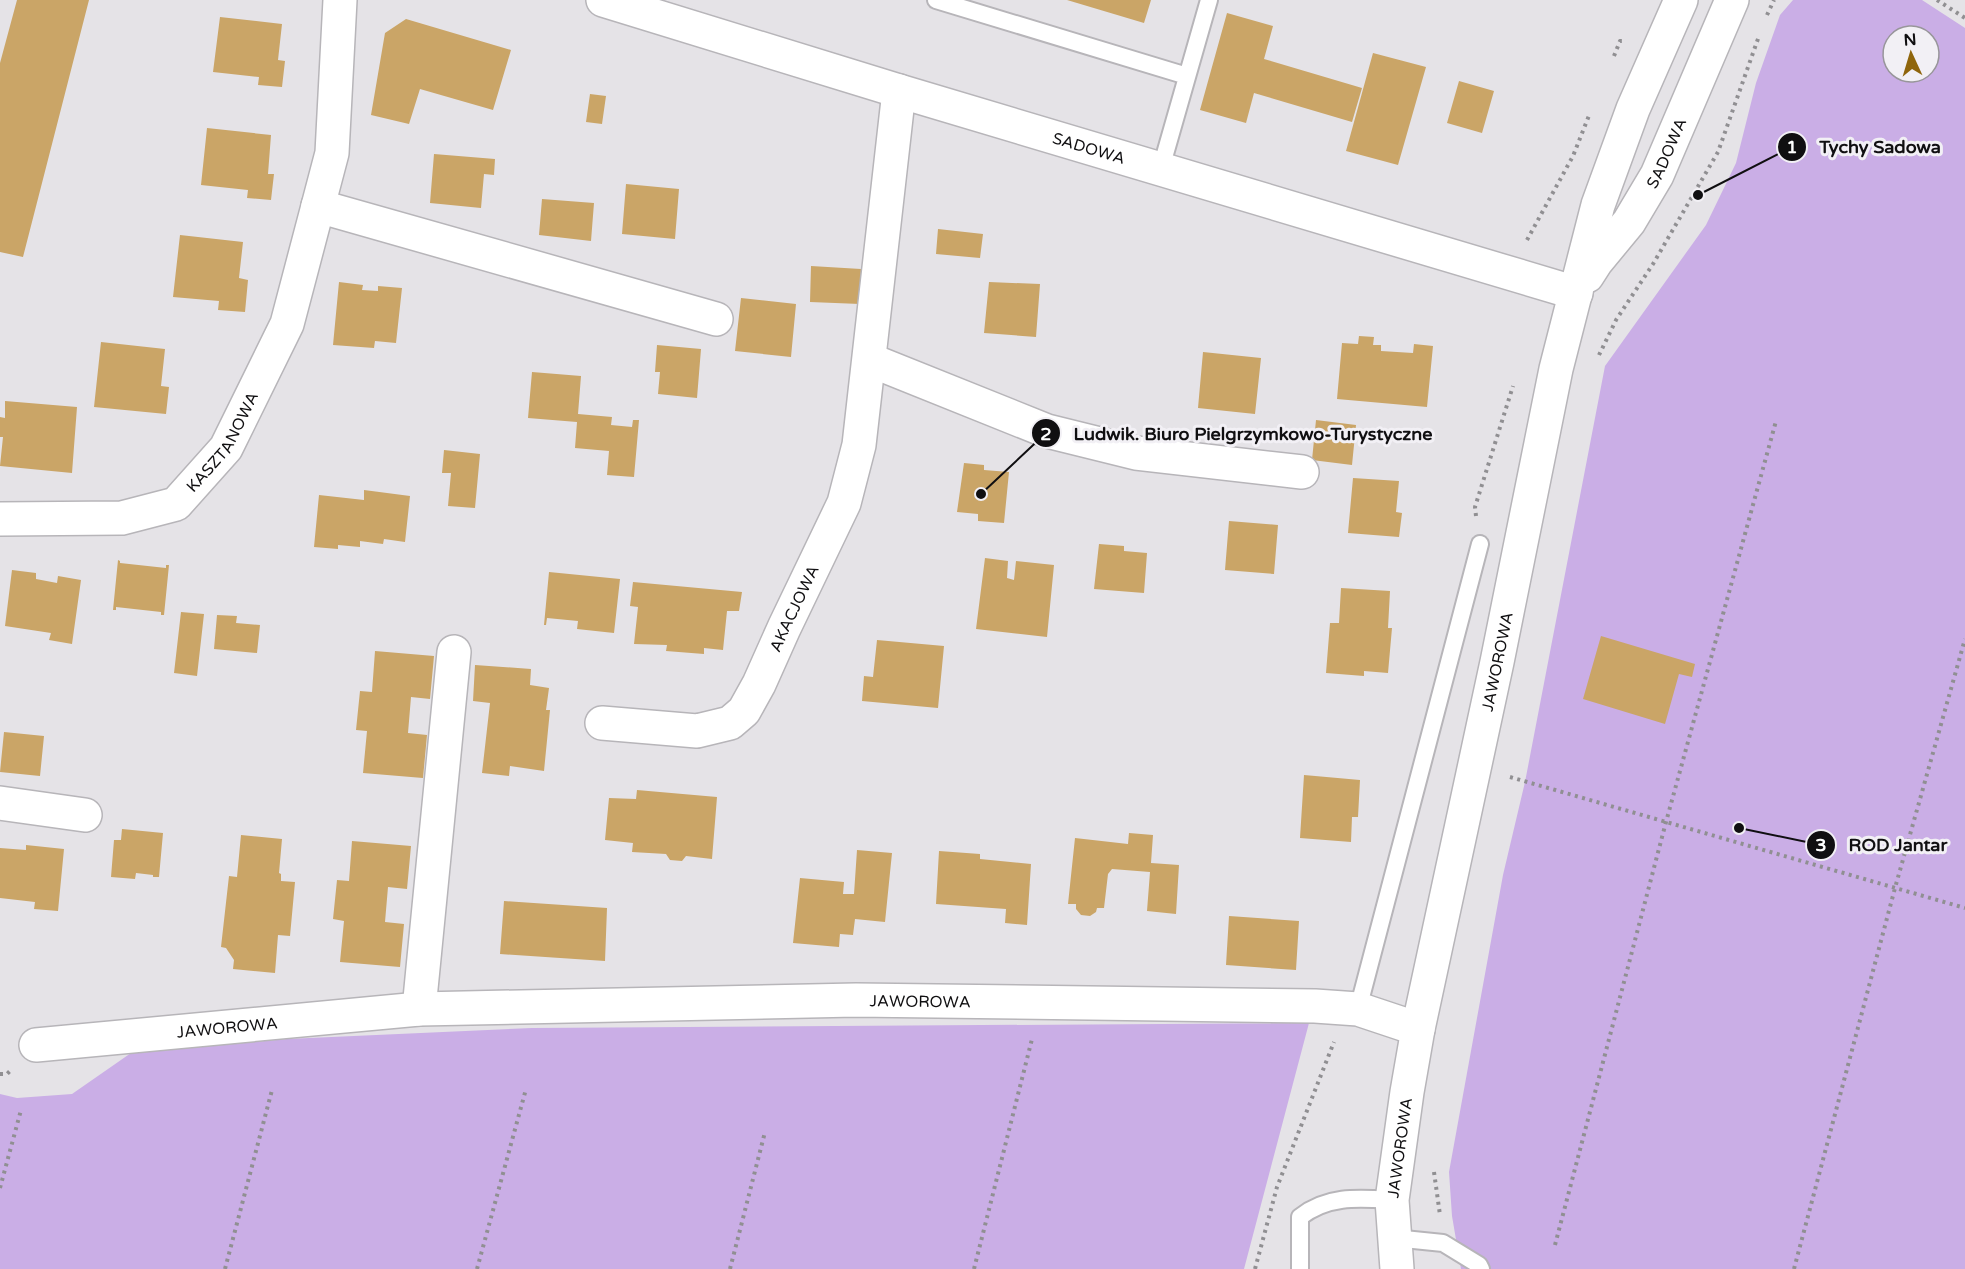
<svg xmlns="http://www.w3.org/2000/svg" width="1965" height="1269" font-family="'Varela Round',sans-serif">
  <rect width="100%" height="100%" fill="#e5e3e7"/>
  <path fill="#caaee6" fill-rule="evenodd" d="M1793,0H1922L1965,28V1269H1461L1452,1216L1449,1172L1503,875L1525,782L1605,366L1706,225L1736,163L1756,83L1780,15ZM1893,36H1929V72H1893Z
    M1309,1023L1244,1269H0V1094L17,1098L72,1094L131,1053L287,1039L532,1028Z"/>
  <path fill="#caa567" d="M17,0H89L23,257L0,252V63Z
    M1067,0H1151L1144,23Z
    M1227,13L1273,26L1264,59L1362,88L1352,122L1254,93L1246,123L1200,110Z
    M220,17L282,24L278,60L285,61L282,87L258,85L259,77L213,72Z
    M406,19L511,50L493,110L420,89L409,124L371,115L385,33Z
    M1373,53L1426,67L1398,165L1346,151Z
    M1459,81L1494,91L1482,133L1447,123Z
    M590,94L606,96L602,124L586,122Z
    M207,128L271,135L268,174H274L271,200L247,198L248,190L201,185Z
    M434,154L495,159L494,175L484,174L481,208L430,203Z
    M626,184L679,189L675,239L622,234Z
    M542,199L594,203L591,241L539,235Z
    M938,229L983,234L980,258L936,254Z
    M180,235L243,242L239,278L248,280L245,312L218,310L219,301L173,297Z
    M811,266L861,269L860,304L810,302Z
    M339,282L363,285L362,290L378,291V286L402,288L396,343L375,341L374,348L333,345Z
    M989,282L1040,284L1036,337L984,333Z
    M741,298L796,304L791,357L735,351Z
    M1359,336L1374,337L1373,345H1381V351L1413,353L1414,344L1433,346L1427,407L1337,399L1342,343L1358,344Z
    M101,342L165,349L161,386L169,387L166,414L94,407Z
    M657,345L701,349L697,398L658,394L660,372H655Z
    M1203,352L1261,358L1255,414L1198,408Z
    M532,372L581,376L578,414L612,417L611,425L632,427L633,420H639L634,477L607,475L609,451L575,448L577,422L528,418Z
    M5,401L77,407L72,473L0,466L3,437H0V417L5,418Z
    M1316,420L1356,425L1352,465L1312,460Z
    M444,450L480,454L475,508L448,506L451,473H442Z
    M964,463L984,465V470L1009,472L1004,523L978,521V514L957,512Z
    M1353,478L1399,481L1396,512L1402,513L1399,537L1348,533Z
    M364,490L410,496L405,542L384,539L383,544L360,541V547L338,545V549L314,547L319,495L364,500Z
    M1229,521L1278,525L1274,574L1225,570Z
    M1099,544L1124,546V551L1147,553L1144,593L1094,589Z
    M985,558L1008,561L1007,578L1014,580L1016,561L1054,565L1047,637L976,629Z
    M118,560L120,561V563L166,568V565H169L164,615H161V612L116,607V610H113Z
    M12,570L36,573V579L57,583L58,576L81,580L72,644L49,640L51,633L5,626Z
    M549,572L620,579L614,633L577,629L578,621L547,618L546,625H544Z
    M633,582L742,592L739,611H727L723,650L704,648V654L666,651L667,645L634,644L638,607L630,606Z
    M1341,588L1390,591L1388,628H1392L1388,673L1364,671V676L1326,673L1330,623H1339Z
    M181,612L204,614L197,676L174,673Z
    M217,615L237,616L236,623L260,625L257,653L214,649Z
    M1601,636L1695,664L1692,677L1679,674L1665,724L1583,699Z
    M877,640L944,646L938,708L862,701L864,676L873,677Z
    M375,651L434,656L430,699L411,697L408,733L427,735L423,778L363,773L367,731L356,730L360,691L372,692Z
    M475,665L531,669L530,685L549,688L546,710H550L544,771L510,766L509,776L482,773L490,703L473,701Z
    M4,732L44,736L40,776L0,772Z
    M1304,775L1360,780L1358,817H1352L1351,842L1300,838Z
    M637,790L717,797L712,859L686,856L682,861L670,860L666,854L632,852L633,843L605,840L609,798L636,799Z
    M122,829L163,833L159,877H153V875L136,873L135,879L111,877L114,840H121Z
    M1129,833L1153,835L1151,863L1179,865L1176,914L1147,911L1150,872L1112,869L1108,874L1104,908H1097L1096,912L1090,916L1081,915L1076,909V904H1068L1075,838L1128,844Z
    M241,835L282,839L279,873L281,874V881L295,882L290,936L278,935L275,973L233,969L234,960L226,948L221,947L229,876L237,877Z
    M352,841L411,846L407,889L388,887L385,922L404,924L400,967L340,962L344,921L333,919L337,880L349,881Z
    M26,845L64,849L58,911L34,909L35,902L0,898V848L26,850Z
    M857,850L892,853L885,922L855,919L853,935L840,934L839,947L793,943L800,878L844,882L843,894H854Z
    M939,851L980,854V859L1031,864L1027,925L1005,923L1006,909L936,904Z
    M504,901L607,908L605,961L500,954Z
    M1229,916L1299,921L1296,970L1226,965Z"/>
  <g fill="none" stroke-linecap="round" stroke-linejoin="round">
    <defs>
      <path id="service" d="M936,0L1187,76
        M1161,168L1209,0
        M1358,1009L1480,544
        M1394,1238L1443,1243L1479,1265L1481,1269
        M1300,1269V1217C1328,1195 1359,1198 1392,1200"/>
      <g id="minor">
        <path id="s1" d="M603,0L899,91L1576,293"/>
        <path d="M318,206L716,319"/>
        <path d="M870,360L1047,431L1136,453L1302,472"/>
        <path id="s2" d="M0,519L122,518L176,504L226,448L287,324L332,153L340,0"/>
        <path id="s3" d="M602,723L697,731L730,723L744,711L759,684L784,628L844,503L859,445L899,91"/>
        <path d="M0,803L85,815"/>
        <path d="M419,1009L454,652"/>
        <path id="s4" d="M36,1045L419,1009L856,1000L1315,1006L1358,1009L1418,1029"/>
      </g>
      <g id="tertiary">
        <path id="s5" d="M1587,276L1596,262L1629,222L1657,175L1732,0"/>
        <path id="s6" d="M1397,1269L1392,1200L1407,1092L1418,1029L1497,662L1556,369L1598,205L1633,109L1681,0"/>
      </g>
    </defs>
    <use href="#service" stroke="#b7b5b9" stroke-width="20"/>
    <use href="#minor" stroke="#b7b5b9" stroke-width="36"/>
    <use href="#tertiary" stroke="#b7b5b9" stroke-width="36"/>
    <path stroke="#908f92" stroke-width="4" stroke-dasharray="3 4.5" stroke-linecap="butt" d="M1937,0L1965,18
      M1767,15L1774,0
      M1614,56L1620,41H1623
      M1527,240L1573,156L1590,113
      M1599,355L1616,320L1653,264L1718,152L1759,36
      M1476,516L1475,507L1513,386
      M1510,777L1965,908
      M0,1074H7L12,1069
      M1434,1172L1440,1215
      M0,1188L21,1110
      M1555,1245L1666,822L1776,421
      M225,1269L272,1090
      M477,1269L526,1089
      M730,1269L765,1132
      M974,1269L1032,1039
      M1255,1269L1277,1187L1334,1042
      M1794,1269L1895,888L1965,639"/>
    <use href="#service" stroke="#fff" stroke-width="16"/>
    <use href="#minor" stroke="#fff" stroke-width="33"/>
    <use href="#tertiary" stroke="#fff" stroke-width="33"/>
  </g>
  <g text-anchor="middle" stroke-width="6" stroke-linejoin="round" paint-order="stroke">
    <g font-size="16" fill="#100f11" stroke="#f2f0f5">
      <text dy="6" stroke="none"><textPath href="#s1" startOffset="508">SADOWA</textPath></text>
      <text dy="6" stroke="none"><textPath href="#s5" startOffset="147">SADOWA</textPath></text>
      <text dy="6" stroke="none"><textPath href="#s2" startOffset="256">KASZTANOWA</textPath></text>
      <text dy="6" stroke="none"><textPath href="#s3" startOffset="262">AKACJOWA</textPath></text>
      <text dy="6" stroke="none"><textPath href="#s6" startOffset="618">JAWOROWA</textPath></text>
      <text dy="6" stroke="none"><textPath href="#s4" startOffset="886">JAWOROWA</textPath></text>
      <text dy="6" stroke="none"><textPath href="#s4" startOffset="192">JAWOROWA</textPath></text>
      <text dy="6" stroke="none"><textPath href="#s6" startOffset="122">JAWOROWA</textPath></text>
    </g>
  </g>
  <path fill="none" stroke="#100f11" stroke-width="2" d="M1698 195L1792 147M981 494L1046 433M1739 828L1821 845"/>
  <g fill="#100f11" stroke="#f2f0f5" stroke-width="2">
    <circle cx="1698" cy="195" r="6"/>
    <circle cx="981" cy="494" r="6"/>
    <circle cx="1739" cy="828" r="6"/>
    <circle cx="1792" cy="147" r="15"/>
    <circle cx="1046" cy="433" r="15"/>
    <circle cx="1821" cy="845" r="15"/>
  </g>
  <g font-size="18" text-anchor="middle" font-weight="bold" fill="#fff">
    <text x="1792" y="153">1</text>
    <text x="1046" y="440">2</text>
    <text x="1821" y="851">3</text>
  </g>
  <g font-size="18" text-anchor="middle" font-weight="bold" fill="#100f11" stroke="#f2f0f5" stroke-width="6" stroke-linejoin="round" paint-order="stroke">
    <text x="1880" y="153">Tychy Sadowa</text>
    <text x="1253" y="440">Ludwik. Biuro Pielgrzymkowo-Turystyczne</text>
    <text x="1898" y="851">ROD Jantar</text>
  </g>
  <g transform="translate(1911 54) rotate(356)"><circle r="28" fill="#f2f0f5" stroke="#98969a" stroke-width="1.5"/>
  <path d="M0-4.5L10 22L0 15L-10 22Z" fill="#8f650c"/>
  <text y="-9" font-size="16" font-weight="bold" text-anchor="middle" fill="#100f11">N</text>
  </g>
</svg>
